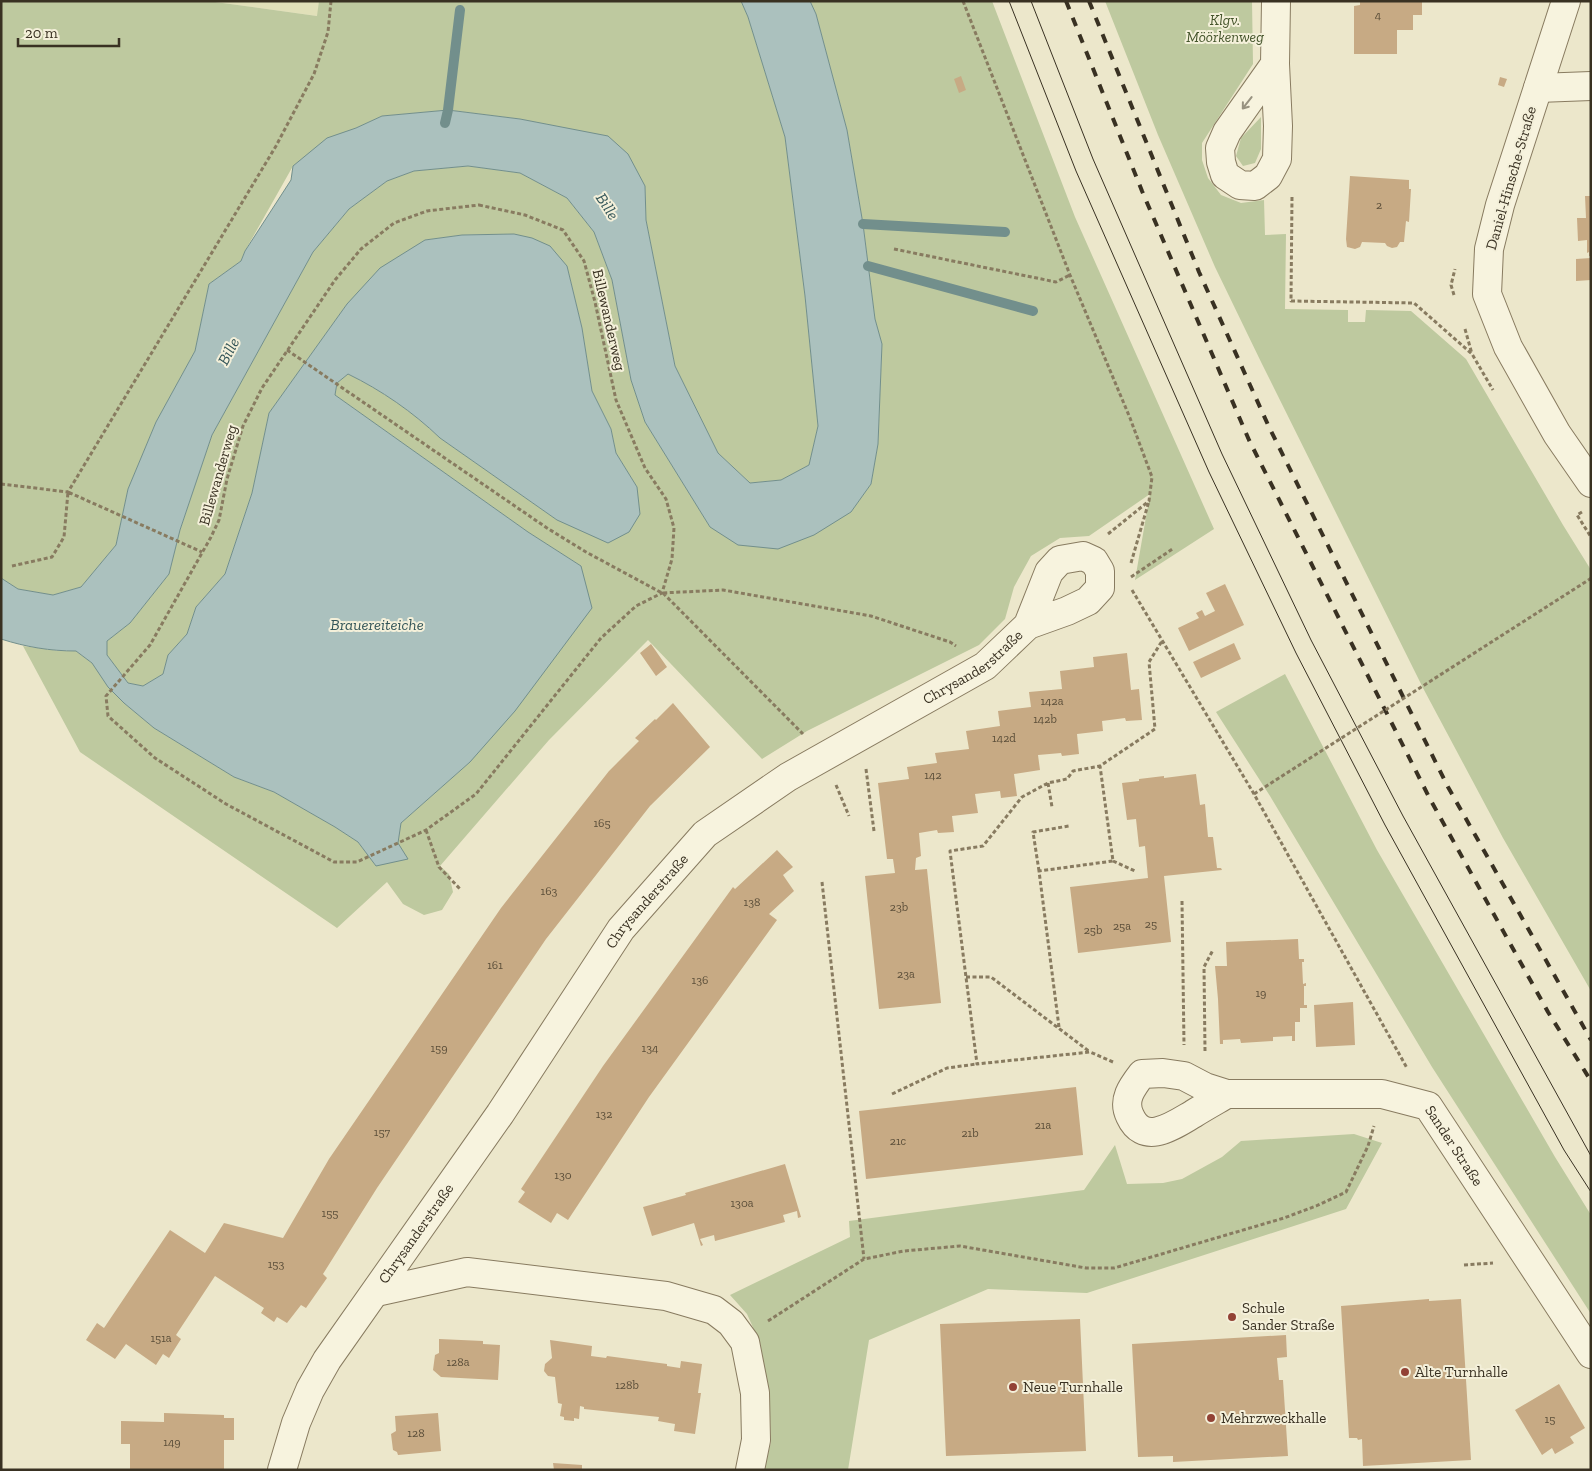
<svg xmlns="http://www.w3.org/2000/svg" width="1592" height="1471" font-family="'Zilla Slab',serif">
  <rect width="100%" height="100%" fill="#ece7cb"/>
  <path fill="#e1e0b9" d="M208,1H319L318,16Z"/>
  <path fill="#bec99f" d="M1,1H208L317,16L319,1H741L748,17L785,137L805,296L818,426L809,465L781,480L750,483L718,453L675,366L646,220L645,186L608,137L520,119L448,110L382,116L356,128L293,166L245,251L241,261L209,284L195,351L156,422L128,489L116,545L81,587L53,595L18,589L1,578Z
    M810,1H992L1075,217L1214,529L1135,580L1150,494L1089,536L1060,538L1031,556L1014,587L1005,619L979,645L807,731L762,759L648,640L549,740L440,866L449,874L453,892L442,910L424,915L403,904L387,882L337,928L80,752L23,646L60,651H76L92,663L108,687L124,703L154,728L234,777L274,792L335,827L358,842L376,866L398,843L401,823L470,762L581,566L528,532L335,395L337,383L348,374C381,390 413,412 440,438L557,520L637,487L616,453L611,429L592,391L582,328L567,266L514,234L462,235L425,240L347,304L269,413L252,493L225,574L196,607L187,634L168,655L163,674L143,686L128,683L107,655V641L130,623L169,574L180,530L212,435L313,252L349,209L387,181L414,171L468,166L520,173L567,198L594,232L612,280L631,380L645,422L710,527L850,513L871,484L878,444L882,345L875,319L863,224L847,130L816,14Z
    M1105,1H1252L1253,64L1202,143V160L1208,178L1221,195L1241,203L1264,200L1265,235L1286,234L1285,309L1348,310V322H1365L1366,310L1411,311L1466,359L1563,525L1591,570V991L1503,838L1423,688L1262,364L1215,267L1158,135Z
    M1261,117V149L1255,163L1243,166L1236,156L1241,138Z
    M1285,674L1377,850L1555,1157L1591,1215V1314L1432,1067L1270,796L1216,712Z
    M1354,1134L1382,1143L1346,1209L1087,1293L988,1289L869,1340L848,1470H764L771,1442L769,1391L760,1343L747,1314L730,1295L850,1237L849,1221L1084,1190L1115,1145L1127,1184L1163,1183L1182,1179L1222,1157L1241,1141Z"/>
  <path fill="#abc1be" stroke="#728f8c" d="M741,1H810L816,14L847,130L863,224L875,319L882,344L878,444L871,484L851,512L814,535L778,549L738,545L710,527L645,422L631,380L612,280L594,232L567,198L520,173L468,166L414,171L387,181L349,209L313,252L212,435L180,530L169,574L130,623L107,641V655L128,683L143,686L163,674L168,655L187,634L196,607L225,574L252,493L269,413L347,304L380,268L425,240L462,235L514,234L532,238L550,246L567,266L582,328L592,391L611,429L616,453L637,487L640,514L629,532L608,543L557,520L440,438C413,412 381,390 348,374L337,383L335,395L528,532L581,566L592,608L515,711L470,762L401,823L398,843L408,859L376,866L358,842L335,827L274,792L234,777L154,728L124,703L108,687L92,663L76,651C50,651 26,647 1,639V578L18,589L53,595L81,587L116,545L128,489L156,422L195,351L209,284L241,261L245,251L291,180L293,166L327,138L356,128L382,116L448,110L520,119L608,136L628,154L645,186L646,220L675,366L718,453L750,483L781,480L809,465L818,426L805,296L785,137L748,17Z"/>
  <g fill="none" stroke-linecap="round" stroke-linejoin="round">
    <path stroke="#728f8c" stroke-width="10" d="M445,123L448,110L460,10
      M863,224L1005,232
      M868,266L1033,311"/>
  </g>
  <path fill="#c7aa84" d="M1360,1H1422V15H1413V30H1397V54H1354V6L1360,5Z
    M961,76L966,90L959,93L954,79Z
    M1500,77L1507,79L1504,87L1498,85Z
    M1350,176L1409,180V189H1411L1409,222L1406,221L1404,242H1400L1397,247L1392,248L1387,246L1385,243L1362,242L1360,247L1355,249L1347,247L1346,239Z
    M1585,196H1591V256H1589V252L1587,253V240L1578,241L1577,218H1586Z
    M1591,258V280L1576,281V259Z
    M1225,584L1244,625L1189,651L1178,628L1199,618L1196,613L1202,610L1205,616L1215,611L1206,593Z
    M1234,643L1241,659L1201,678L1193,662Z
    M651,644L667,667L656,676L640,653Z
    M1127,653L1131,690L1139,689L1142,720L1126,721L1125,718L1102,721L1103,731L1077,734L1079,754L1062,756L1061,753L1038,755L1040,770L1014,774L1017,796L1001,798L1000,791L975,794L978,813L952,816L954,832L938,833L937,830L919,833L921,856L916,858L915,870L927,869L941,1003L879,1009L865,876L895,873L893,859H887L878,783L909,779L907,767L937,763L935,753L969,749L966,731L1000,726L998,711L1031,707L1029,692L1062,689L1060,671L1094,667L1093,657Z
    M673,703L710,747L650,806L546,939L377,1188L323,1274L327,1278L306,1308L301,1305L287,1323L277,1317L274,1322L261,1313L264,1308L215,1276L176,1335L181,1339L169,1358L163,1354L156,1365L126,1344L115,1359L86,1340L97,1323L104,1328L170,1230L205,1253L224,1223L283,1238L329,1159L501,908L609,771L639,741L635,738L655,719L656,720Z
    M1196,774L1200,805L1205,804L1208,837H1213L1217,868H1221L1222,870L1164,876L1171,942L1078,953L1070,887L1148,878L1145,846L1139,847L1136,819L1127,820L1122,783L1139,781V779L1164,776V778Z
    M777,850L793,867L783,875L794,891L769,914L777,920L649,1097L568,1220L557,1213L551,1223L518,1202L525,1192L521,1189L603,1066L733,887L735,889Z
    M1298,939L1299,959H1304V962H1302L1303,984L1306,983V986H1304V1005H1307V1008H1300V1022H1295V1041H1292V1036L1273,1037V1041L1241,1043L1240,1039L1223,1040V1044H1220L1218,999L1215,966H1227L1226,942Z
    M1353,1002L1355,1045L1316,1047L1314,1005Z
    M1076,1087L1083,1155L866,1179L859,1111Z
    M785,1164L801,1217L798,1218L797,1211L783,1215L785,1222L715,1241L714,1235L700,1239L703,1245L701,1246L694,1223L652,1236L643,1207L686,1195L685,1193Z
    M1429,1299V1301L1461,1299L1471,1460L1363,1466L1362,1439L1358,1440L1357,1438H1349L1341,1306Z
    M1080,1319L1086,1451L946,1456L940,1324Z
    M1286,1335L1287,1357L1277,1358L1279,1380H1283L1288,1456L1173,1462V1456L1138,1457L1132,1344Z
    M439,1339L483,1341V1344L500,1345L498,1380L441,1377L433,1370L435,1355L439,1353Z
    M550,1340L592,1346L591,1356L606,1358L607,1356L667,1364V1366L680,1368L681,1361L702,1364L698,1393H701L695,1434L674,1431L675,1424L658,1421L659,1417L584,1409V1407L580,1406L579,1419L574,1418V1421L564,1420V1417L560,1416L562,1404L558,1403L555,1377L548,1376L544,1371L545,1364L552,1358Z
    M1559,1384L1585,1428L1570,1437L1574,1443L1555,1454L1552,1448L1542,1455L1515,1410Z
    M164,1413L224,1415V1418H234V1440H224V1470H130V1444H121V1421L164,1422Z
    M438,1413L441,1451L398,1455L397,1452L393,1450L391,1434L396,1431L395,1416Z
    M553,1463L582,1465V1470H554Z"/>
  <g fill="none" stroke-linecap="round" stroke-linejoin="round">
    <defs>
      <g id="minor">
        <path d="M1566,1L1500,205L1489,249L1487,294L1508,347L1557,434L1591,483"/>
        <path d="M1275,64L1227,132L1220,148L1221,162L1225,175L1240,185L1255,186L1268,176L1277,159L1278,126L1275,64L1276,1"/>
        <path d="M1538,88L1591,86"/>
        <path id="s1" d="M1227,1094C1215,1101 1204,1107 1193,1114C1174,1125 1144,1147 1130,1116C1122,1100 1132,1087 1142,1074L1163,1073L1184,1076L1205,1087L1227,1094H1382L1428,1106L1591,1354"/>
        <path d="M376,1292L467,1272L666,1296L714,1310L731,1323L745,1342L755,1393L756,1440L750,1470"/>
        <path id="s2" d="M282,1470L296,1423L310,1390L327,1360L500,1114L621,929L705,834L788,777L985,666L1028,625L1049,572L1060,560L1083,556L1094,561L1100,571V588L1088,601L1067,611L1028,625"/>
      </g>
    </defs>
    <use href="#minor" stroke="#887b60" stroke-width="30"/>
    <path stroke="#887b60" stroke-width="3" stroke-dasharray="4 2.5" stroke-linecap="butt" d="M963,1L1070,275L1130,418L1152,477L1149,501L1108,534
      M1292,197L1291,301L1414,303L1472,354L1493,390
      M479,205L525,215L563,230L584,261L595,302L616,400L645,468L666,499L674,528L672,559L662,593L636,606L601,638L476,794L426,830L357,862H334L226,804L155,758L108,716L106,696L150,645L211,537L219,520L227,479L243,426L262,388L335,280L361,249L394,223L427,211Z
      M894,249L1056,282L1070,275
      M1454,295L1451,285L1455,269
      M1465,329L1472,354
      M287,350L547,528L586,552L662,593L723,590L871,616L950,642L956,646
      M1,484L68,492L276,146L314,74L328,32L331,1
      M1582,512L1577,515L1591,537
      M1131,563L1149,501
      M12,566L52,557L64,537L68,492L202,552
      M1131,577L1174,548
      M1590,579L1591,578
      M1132,590L1254,794L1407,1068
      M663,593L803,734
      M866,769L874,831
      M1048,783L1052,807
      M836,785L849,816
      M426,830L439,867L461,890
      M1113,861L1135,871
      M1039,871L1033,832L1069,826
      M822,882L864,1259
      M1182,901L1184,1045
      M966,977H991L1090,1052
      M1059,1027L1039,871L1113,861L1100,766
      M1205,1051L1204,967L1213,950
      M1113,1062L1090,1052L977,1064L950,851L983,846L1022,797L1048,783L1067,779L1073,771L1100,766L1155,729L1149,662L1162,641
      M892,1094L947,1068L977,1064
      M1464,1265L1493,1263
      M768,1321L864,1259L904,1251L960,1246L1086,1268H1114L1284,1218L1316,1206L1346,1192L1368,1146L1374,1126"/>
    <use href="#minor" stroke="#f7f3de" stroke-width="28"/>
    <path stroke="#393122" stroke-width="1" d="M1009,1L1076,171L1209,472L1296,653L1385,825L1564,1150L1591,1192
      M1031,1L1093,159L1222,454L1311,640L1403,816L1591,1156"/>
    <path stroke="#393122" stroke-width="4" stroke-dasharray="9 9" stroke-linecap="butt" d="M1066,1L1142,191L1249,440L1430,799L1548,1012L1591,1081
      M1089,1L1199,272L1269,427L1448,787L1591,1040"/>
    <path stroke="#887b60" stroke-width="3" stroke-dasharray="4 2.5" stroke-linecap="butt" d="M1254,794L1590,579"/>
  </g>
  <defs><path id="oneway-shaft" d="M-6 0H5M1.5-3L5.5 0L1.5 3" fill="none" stroke-width="1.6" stroke-linecap="round" stroke-linejoin="round" transform="scale(1.25)"/></defs>
  <use stroke="#989280" href="#oneway-shaft" transform="translate(1247 103) rotate(128)"/>
  <g fill="#924235" stroke="#f4f0da" stroke-width="2">
    <circle cx="1232" cy="1317" r="5"/>
    <circle cx="1405" cy="1372" r="5"/>
    <circle cx="1013" cy="1387" r="5"/>
    <circle cx="1211" cy="1418" r="5"/>
  </g>
  <g text-anchor="middle" stroke-width="4" stroke-linejoin="round" paint-order="stroke">
    <g font-size="12" fill="#5c4f3a">
      <text x="1378" y="19">4</text>
      <text x="1379" y="209">2</text>
      <text x="1052" y="705">142a</text>
      <text x="1045" y="723">142b</text>
      <text x="1004" y="742">142d</text>
      <text x="933" y="779">142</text>
      <text x="602" y="827">165</text>
      <text x="549" y="895">163</text>
      <text x="752" y="906">138</text>
      <text x="899" y="911">23b</text>
      <text x="1151" y="928">25</text>
      <text x="1122" y="930">25a</text>
      <text x="1093" y="934">25b</text>
      <text x="495" y="969">161</text>
      <text x="906" y="978">23a</text>
      <text x="700" y="984">136</text>
      <text x="1261" y="997">19</text>
      <text x="439" y="1052">159</text>
      <text x="650" y="1052">134</text>
      <text x="604" y="1118">132</text>
      <text x="1043" y="1129">21a</text>
      <text x="382" y="1136">157</text>
      <text x="970" y="1137">21b</text>
      <text x="898" y="1145">21c</text>
      <text x="563" y="1179">130</text>
      <text x="742" y="1207">130a</text>
      <text x="330" y="1217">155</text>
      <text x="276" y="1268">153</text>
      <text x="161" y="1342">151a</text>
      <text x="458" y="1366">128a</text>
      <text x="627" y="1389">128b</text>
      <text x="1550" y="1423">15</text>
      <text x="416" y="1437">128</text>
      <text x="172" y="1446">149</text>
    </g>
    <g font-size="15" font-style="italic" fill="#44542b" stroke="#f4f0da">
      <text x="1225" y="25">Klgv.<tspan x="1225" dy="17">Möörkenweg</tspan></text>
    </g>
    <g font-size="15" fill="#393122" stroke="#f4f0da">
      <text transform="translate(1511 178) rotate(-74)" y="5">Daniel-Hinsche-Straße</text>
      <text transform="translate(609 320) rotate(77)" y="5">Billewanderweg</text>
      <text transform="translate(218 475) rotate(-74)" y="5">Billewanderweg</text>
      <text dy="5" stroke="none"><textPath href="#s2" startOffset="1084">Chrysanderstraße</textPath></text>
      <text dy="5" stroke="none"><textPath href="#s2" startOffset="679">Chrysanderstraße</textPath></text>
      <text dy="5" stroke="none"><textPath href="#s1" startOffset="499">Sander Straße</textPath></text>
      <text dy="5" stroke="none"><textPath href="#s2" startOffset="274">Chrysanderstraße</textPath></text>
    </g>
    <g font-size="15" fill="#393122" stroke="#f4f0da" text-anchor="start">
      <text x="1242" y="1313">Schule<tspan x="1242" dy="17">Sander Straße</tspan></text>
      <text x="1415" y="1377">Alte Turnhalle</text>
      <text x="1023" y="1392">Neue Turnhalle</text>
      <text x="1221" y="1423">Mehrzweckhalle</text>
    </g>
    <g font-size="16" font-style="italic" fill="#335558" stroke="#f4f0da">
      <text transform="translate(608 206) rotate(57)" y="6">Bille</text>
      <text transform="translate(228 351) rotate(-62)" y="6">Bille</text>
      <text x="377" y="630">Brauereiteiche</text>
    </g>
  </g>
  <rect width="1592" height="1471" fill="none" stroke="#393122" stroke-width="5"/>
  <path d="M18 38v8h101v-8" fill="none" stroke="#393122" stroke-width="2.5"/>
  <text x="25" y="38" font-size="15" fill="#393122" stroke="#f4f0da" stroke-width="4" paint-order="stroke">20 m</text>
</svg>
